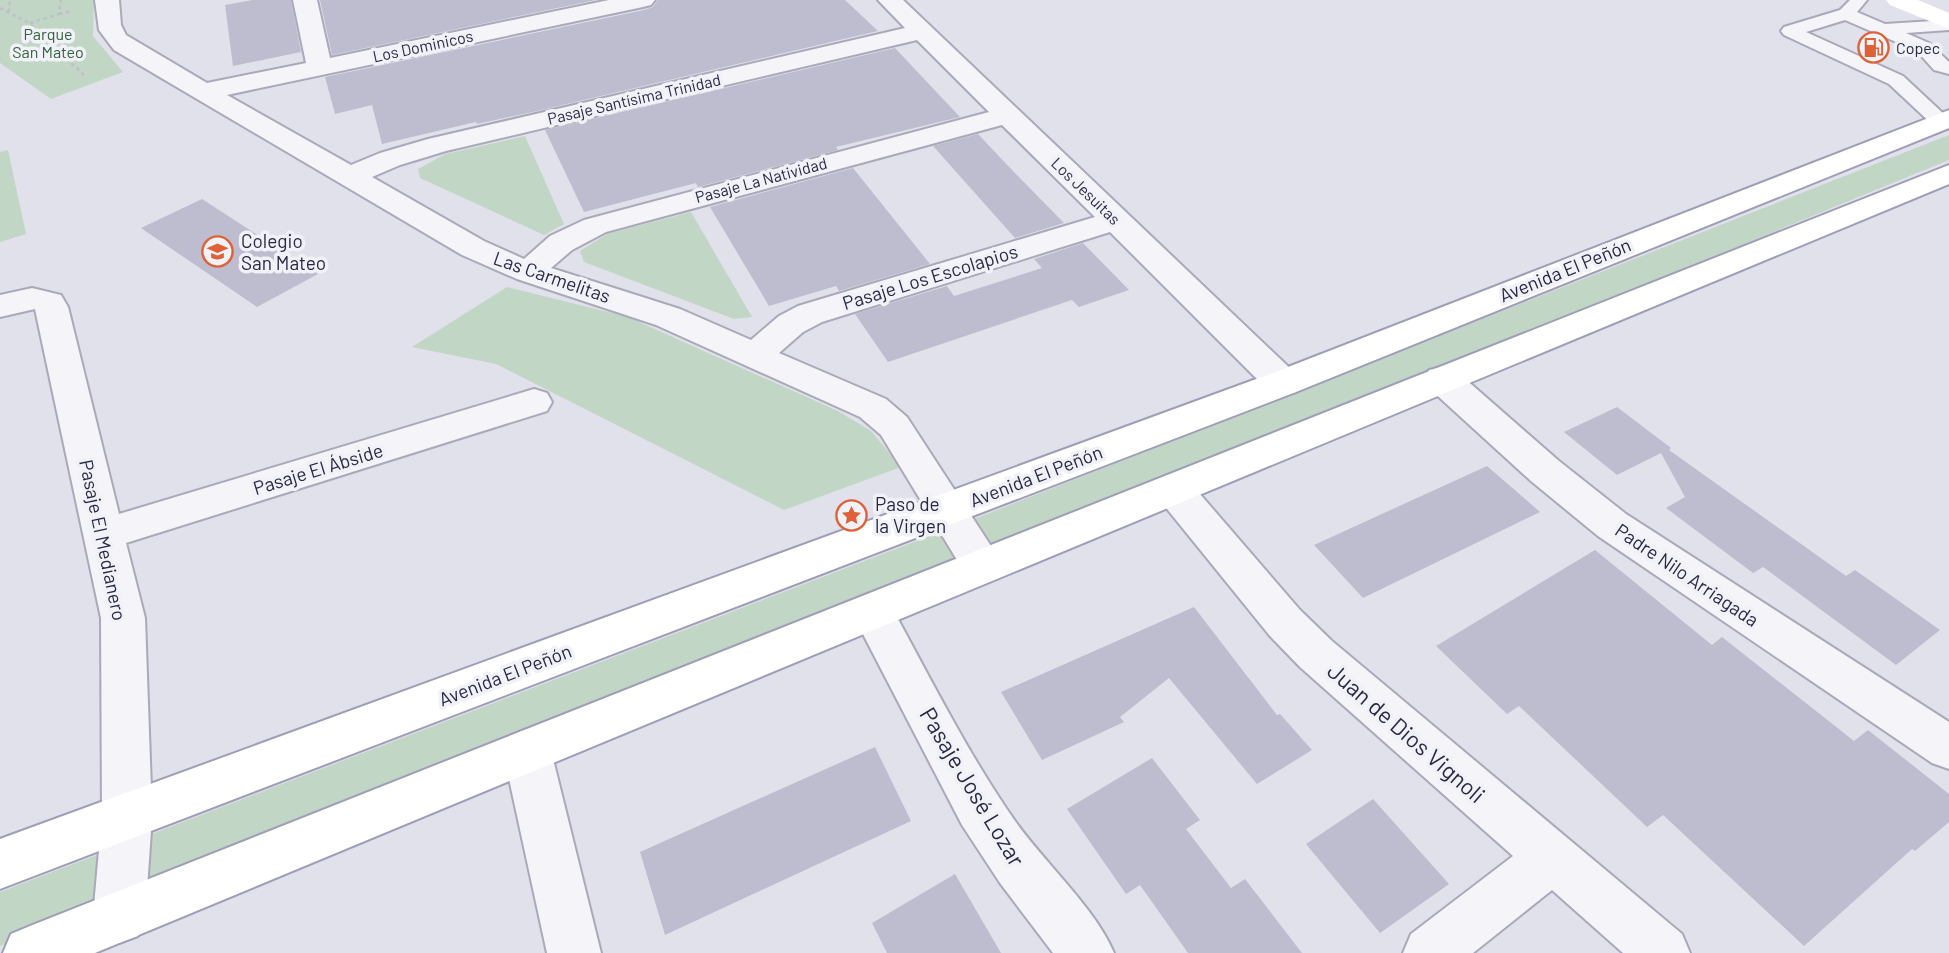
<svg xmlns="http://www.w3.org/2000/svg" width="1949" height="953" font-family="Barlow,sans-serif">
  <rect width="100%" height="100%" fill="#e1e1eb"/>
  <path fill="#c1d6c4" d="M0,0H94L93,36L123,72L51,99L0,63Z
    M1949,135V160L380,803L0,946V892L987,514Z
    M525,136L564,224L544,235L420,178L418,169L445,154Z
    M8,150L26,234L0,242V152Z
    M691,212L752,317L734,319L584,262L580,251L607,234Z
    M507,287L628,317L838,411L871,431L901,467L784,510L496,364L412,347Z"/>
  <path fill="#bebdcf" d="M253,0H291L301,52L233,66L225,5Z
    M320,0H596L332,55Z
    M658,0H845L878,31L537,111L477,124L476,122L382,144L372,105L335,114L325,77L644,10L653,7Z
    M895,48L960,117L836,147L838,150L698,187L696,183L584,212L545,130Z
    M978,134L1013,171L1064,223L1015,238L933,146Z
    M853,168L930,264L839,291L836,286L769,306L710,207Z
    M202,199L318,274L257,307L141,228Z
    M1083,243L1129,290L1079,307L1072,300L888,362L855,314L947,286L954,296L1042,268L1034,259Z
    M1617,407L1671,448L1669,450L1846,576L1855,570L1940,630L1896,665L1763,567L1753,573L1666,508L1685,497L1661,453L1617,475L1564,432Z
    M1487,466L1540,512L1363,598L1314,545Z
    M1595,550L1712,645L1722,637L1854,741L1868,730L1949,794V822L1915,851L1912,849L1804,946L1663,815L1647,827L1519,706L1507,714L1436,646Z
    M1194,607L1277,715L1280,714L1312,750L1257,784L1169,678L1120,717L1124,722L1042,760L1001,692Z
    M875,747L911,821L665,935L640,852Z
    M1152,758L1200,820L1186,829L1231,888L1245,879L1302,953H1188L1140,885L1126,894L1067,809Z
    M1373,799L1449,884L1380,933L1306,844Z
    M955,874L1001,953H887L872,923Z"/>
  <g fill="none" stroke-linecap="round" stroke-linejoin="round">
    <defs>
      <path id="lane" d="M1850,0H1867L1857,12L1885,24L1949,20V30L1906,33L1929,43L1949,62V74L1934,70L1917,51L1845,20L1806,32L1903,76L1947,117V125H1933L1889,84L1784,35L1781,31L1784,27L1840,10Z"/>
      <path id="street" d="M95,0H119L121,25L126,35L207,83L306,63L293,0H317L330,58L609,0H655L651,5L643,7L227,95L351,165L380,153L428,139L905,28L878,0H903L1296,374L1301,383L1296,392L1283,395L1270,392L1110,232L822,322L803,332L779,353L886,399L907,417L1004,566L998,578L983,583L968,578L881,435L860,417L656,325L517,279L462,255L114,50L99,30ZM917,40L989,112L584,220L550,236L524,259L484,241L372,177L400,165L446,151ZM1002,125L1095,217L798,306L779,316L751,340L680,309L551,268L572,250L606,232Z
        M32,288L61,295L68,307L119,514L534,389L547,393L552,402L547,411L126,543L145,618L152,817L145,917L138,936L119,943L100,936L93,917L102,817L101,618L35,309L0,317V295Z
        M1442,367L1455,370L1559,461L1626,514L1949,722V769L1932,763L1598,536L1531,481L1429,388L1424,379L1429,370Z
        M1173,474L1187,479L1300,610L1332,641L1682,934L1690,953H1623L1552,890L1473,953H1403L1411,934L1513,856L1300,667L1270,636L1159,499L1154,489L1159,479Z
        M872,593L887,599C928,673 966,751 1015,821C1044,862 1096,909 1114,953H1053L1000,883L962,825L851,611L857,599Z
        M527,729L544,736L551,751L601,953H547L503,751L510,736Z"/>
      <path id="primary" d="M1949,110V128L1296,392L0,889V839L1270,374Z
        M1949,165V184L95,953H3L11,934L30,926Z"/>
    </defs>
    <use href="#lane" stroke="#aaa9b9" stroke-width="4"/>
    <use href="#street" stroke="#aaa9b9" stroke-width="4"/>
    <use href="#primary" stroke="#9f9eb8" stroke-width="4"/>
    <path stroke="#bfbfca" stroke-width="2.5" stroke-dasharray="3.5 3.5" stroke-linecap="butt" d="M0,8L29,23L86,77
      M9,12L10,0
      M59,14L71,11
      M30,23L59,14L61,0
      M59,50L84,54"/>
    <use href="#lane" fill="#f4f4f9" fill-rule="evenodd"/>
    <use href="#street" fill="#f4f4f9" fill-rule="evenodd"/>
    <path fill="#fff" fill-rule="evenodd" d="M1886,0H1918L1949,13V29L1890,5Z"/>
    <use href="#primary" fill="#fff" fill-rule="evenodd"/>
  </g>
  <defs>
    <symbol id="fuel-ring" viewBox="-11 -11 22 22"><circle r="9.5" fill="#f1f1f8" stroke="#de6138" stroke-width="1.5"/><path d="M-5.5-6h7V0h2V4h1.3V-2.5L3-4.5l.8-.8L6-3V5H2.5V1h-1V6h-7ZM-4.2-4.7v3.2H.2V-4.7Z" fill="#de6138"/></symbol>
    <symbol id="school-ring" viewBox="-11 -11 22 22"><circle r="9.5" fill="#f1f1f8" stroke="#de6138" stroke-width="1.5"/><path d="M0-5L7-2L0 1L-7-2ZM-4 1L0 2.5L4 1V4Q0 6-4 4Z" fill="#de6138"/></symbol>
    <symbol id="sight-ring" viewBox="-11 -11 22 22"><circle r="9.5" fill="#f1f1f8" stroke="#de6138" stroke-width="1.5"/><path d="M0-6L1.8-2.2L6-1.7L2.9 1.2L3.7 5.4L0 3.3L-3.7 5.4L-2.9 1.2L-6-1.7L-1.8-2.2Z" fill="#de6138"/></symbol>
  </defs>
  <g fill-rule="evenodd">
    <use href="#fuel-ring" x="1856" y="30" width="35" height="35"/>
    <use href="#school-ring" x="200" y="234" width="35" height="35"/>
    <use href="#sight-ring" x="834" y="498" width="35" height="35"/>
  </g>
  <g text-anchor="middle" stroke-width="7" stroke-linejoin="round" paint-order="stroke">
    <g font-size="16" fill="#32623d" stroke="#f1f1f8">
      <text x="48" y="40">Parque<tspan x="48" dy="18">San Mateo</tspan></text>
    </g>
    <g font-size="16" fill="#282745" stroke="#f1f1f8">
      <text transform="translate(423 46) rotate(-12)" y="6">Los Dominicos</text>
      <text transform="translate(634 99) rotate(-13)" y="6">Pasaje Santísima Trinidad</text>
      <text transform="translate(761 180) rotate(-15)" y="6">Pasaje La Natividad</text>
      <text transform="translate(1086 191) rotate(44)" y="6">Los Jesuitas</text>
    </g>
    <g font-size="16" fill="#282745" stroke="#f1f1f8" text-anchor="start">
      <text x="1896" y="54">Copec</text>
    </g>
    <g font-size="19" fill="#282745" stroke="#f1f1f8" text-anchor="start">
      <text x="241" y="248">Colegio<tspan x="241" dy="22">San Mateo</tspan></text>
      <text x="875" y="511">Paso de<tspan x="875" dy="22">la Virgen</tspan></text>
    </g>
    <g font-size="19" fill="#282745" stroke="#f1f1f8">
      <text transform="translate(1565 270) rotate(-22)" y="7">Avenida El Peñón</text>
      <text transform="translate(552 277) rotate(19)" y="7">Las Carmelitas</text>
      <text transform="translate(930 277) rotate(-17)" y="7">Pasaje Los Escolapios</text>
      <text transform="translate(318 469) rotate(-17)" y="7">Pasaje El Ábside</text>
      <text transform="translate(1036 476) rotate(-21)" y="7">Avenida El Peñón</text>
      <text transform="translate(103 540) rotate(78)" y="7">Pasaje El Medianero</text>
      <text transform="translate(1687 575) rotate(34)" y="7">Padre Nilo Arriagada</text>
      <text transform="translate(505 675) rotate(-21)" y="7">Avenida El Peñón</text>
    </g>
    <g font-size="23" fill="#282745" stroke="#f1f1f8">
      <text transform="translate(1406 733) rotate(41)" y="8">Juan de Dios Vignoli</text>
      <text transform="translate(972 787) rotate(59)" y="8">Pasaje José Lozar</text>
    </g>
  </g>
</svg>
